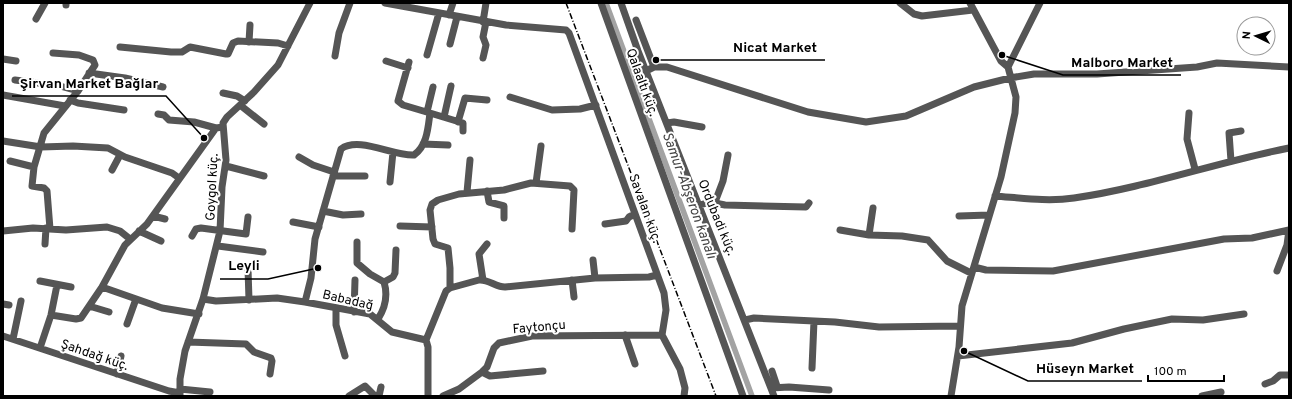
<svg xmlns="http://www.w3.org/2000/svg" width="1292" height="399" font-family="Overpass,sans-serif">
  <rect width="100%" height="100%" fill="#fff"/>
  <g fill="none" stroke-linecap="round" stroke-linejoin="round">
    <path stroke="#a3a3a3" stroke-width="5.5" d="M606,3L752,396"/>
    <path stroke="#555" stroke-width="7" d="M385,3L506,25L566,30L569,33L664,293L666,310L662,335L680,369L685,388L684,396
      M601,3L743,396
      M621,3L638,51L774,396
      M900,3L914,14L922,16L973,10
      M970,3L1001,61L1008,67
      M66,5V3
      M449,15L453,3
      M36,19L45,3
      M636,20L654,67
      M483,22L486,3
      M249,42L250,25
      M450,44L457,17
      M120,47L171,52H182L190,47L226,54H228L233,43L238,41L278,43L288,46
      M427,55L439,13
      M335,56L339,33L350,3
      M483,58L486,45L483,37L486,22
      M3,59L16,61
      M386,61L408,68
      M409,62L398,101L403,105L430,113
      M646,71L654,67H667L808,112L866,122L906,116L974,87L1010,78L1034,74H1097L1197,67L1217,63L1289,67
      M89,73L125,78L163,87
      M15,80L60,86L78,91
      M223,93L237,96L245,101
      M3,95L65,106
      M510,97L552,110L580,109L596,105
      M70,100L78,103L124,110
      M240,105L264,124
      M427,112L433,87
      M1189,113L1187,139L1195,169
      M158,114L164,115L169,120L194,122L216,128
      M444,117L451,86
      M458,122L465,98L487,100
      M667,123L674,122L702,127
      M3,141L41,147L73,146L108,148L125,157L172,173L179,178
      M423,144L448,145
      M299,157L313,165L334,172
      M10,161L34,167
      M1231,161L1229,133L1241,131
      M226,166L264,176
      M112,170L120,155
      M333,176H365
      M390,182L393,152
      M536,183L541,146
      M487,191L489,202L504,206V218
      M467,192L470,160
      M995,196C1021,198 1048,202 1074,198C1145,188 1217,162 1289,148
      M715,202L723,181L728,155
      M700,205L710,202L725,205L806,207L809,203
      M323,211L343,215L361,214
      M153,216L165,219
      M959,216L989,215
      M293,222L319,227
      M605,224L626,221L629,217L635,214
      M400,226L432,227
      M50,229L47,191L44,188L32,186L34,167L44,133L78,91L95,65L93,60L79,55L53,53
      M840,230L869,235L902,236L928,240L947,261L971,273
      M3,231L33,228L66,230L107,227L120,231L130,239
      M139,231L161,241
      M869,235L873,208
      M192,236L196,229L201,228L246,234L248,217
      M357,242V263L370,274L384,282C388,295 385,308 378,319
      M45,244L46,228
      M218,246L263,252
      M593,260L595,278
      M974,267L986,270L1053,271L1224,239L1252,238L1289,230L1287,245L1277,271
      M248,269L249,300
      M483,280L479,254L487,244
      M572,280L574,297
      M40,281L71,287
      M384,282L393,277L395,273L396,250
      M102,287L162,308L199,314
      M450,288V268L448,248L435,244L433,239L430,210L432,204L438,200L459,194L504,190L531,183L570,186L574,190L572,229
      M203,299L216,301L277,298L305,302L370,314L392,332L426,340L428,347V396
      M305,302L311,278L315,239L341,149C359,136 392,156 414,155C427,146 428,128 430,113L463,123V131
      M3,304L9,305
      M89,306L109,312
      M336,309V325L345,356
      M354,312L355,280
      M51,315L76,319L81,318L102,287L125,245L147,224L216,128L223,127
      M745,320L754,318L835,322L879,327L959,326
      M127,324L136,299
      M625,335L635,364
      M3,336L169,391L180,393
      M13,339L21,301
      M426,340L446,291L450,288L479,280C488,279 496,287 505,287L595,278L649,277L657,275
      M188,342L246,344L254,352L271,358L272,361L270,374
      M40,348L51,315L57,285
      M958,356L1072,343L1124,329L1172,319L1203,320L1244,314
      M812,368L814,321
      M772,371L777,386
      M482,372L490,376L543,371
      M117,374L121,356
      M1265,384L1273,381L1280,375H1289
      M771,388L789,387L829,390
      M180,389L210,392
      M180,396V379L185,351L203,299L220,231L222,187L226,160L223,123L227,117L254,92L278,65L310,3
      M349,396L365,386L375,396
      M379,396L381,387
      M443,396L459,389L482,372L487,367L494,348L499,343L532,336L662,335
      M951,396L959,347L962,306L1001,177L1015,113L1016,97L1008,67L1040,3
      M1202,396L1221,392"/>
    <path stroke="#000" stroke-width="1.5" stroke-dasharray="6 2 1 2" stroke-linecap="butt" d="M566,3L716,396"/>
  </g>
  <g text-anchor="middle" stroke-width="4" stroke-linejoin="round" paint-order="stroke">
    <g font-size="13" fill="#000" stroke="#fff">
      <text transform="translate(643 82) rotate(70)" y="5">Qalaaltı küç.</text>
      <text transform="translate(211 187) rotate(-87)" y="5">Goygol küç.</text>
      <text transform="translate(646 208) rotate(70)" y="5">Savalan küç.</text>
      <text transform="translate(718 217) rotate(68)" y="5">Ordubadi küç.</text>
      <text transform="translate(348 299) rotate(13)" y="5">Babadağ</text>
      <text transform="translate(539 326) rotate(-5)" y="5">Faytonçu</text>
      <text transform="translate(95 354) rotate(19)" y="5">Şahdağ küç.</text>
    </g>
    <g font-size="14" font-style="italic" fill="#444" stroke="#fff">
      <text transform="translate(690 195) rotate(70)" y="5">Samur-Abşeron kanalı</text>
    </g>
  </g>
  <path fill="none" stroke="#000" stroke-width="1.5" d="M656 60L725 60H825M1002 55L1063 75H1181M204 138L166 96H12M318 268L268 279H220M964 351L1028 381H1142"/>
  <g fill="#000" stroke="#fff" stroke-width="1.5">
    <circle cx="656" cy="60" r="4"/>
    <circle cx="1002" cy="55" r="4"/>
    <circle cx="204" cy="138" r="4"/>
    <circle cx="318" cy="268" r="4"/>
    <circle cx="964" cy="351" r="4"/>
  </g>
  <g font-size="14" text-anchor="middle" font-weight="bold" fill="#000" stroke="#fff" stroke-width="4" stroke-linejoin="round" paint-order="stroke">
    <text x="775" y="52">Nicat Market</text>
    <text x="1122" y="67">Malboro Market</text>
    <text x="89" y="88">Şirvan Market Bağlar</text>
    <text x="244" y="270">Leyli</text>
    <text x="1085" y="373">Hüseyn Market</text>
  </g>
  <rect width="1292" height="399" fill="none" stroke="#000000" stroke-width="8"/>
  <g transform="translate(1256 36) rotate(275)"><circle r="19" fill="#ffffff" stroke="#999999"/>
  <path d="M0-3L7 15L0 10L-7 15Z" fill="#000000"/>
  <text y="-6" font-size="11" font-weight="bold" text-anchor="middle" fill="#000000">N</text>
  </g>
  <path d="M1148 375v6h76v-6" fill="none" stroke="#000000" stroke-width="2"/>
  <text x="1154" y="375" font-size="12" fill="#000000" stroke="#ffffff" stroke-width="3" paint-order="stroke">100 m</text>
</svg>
